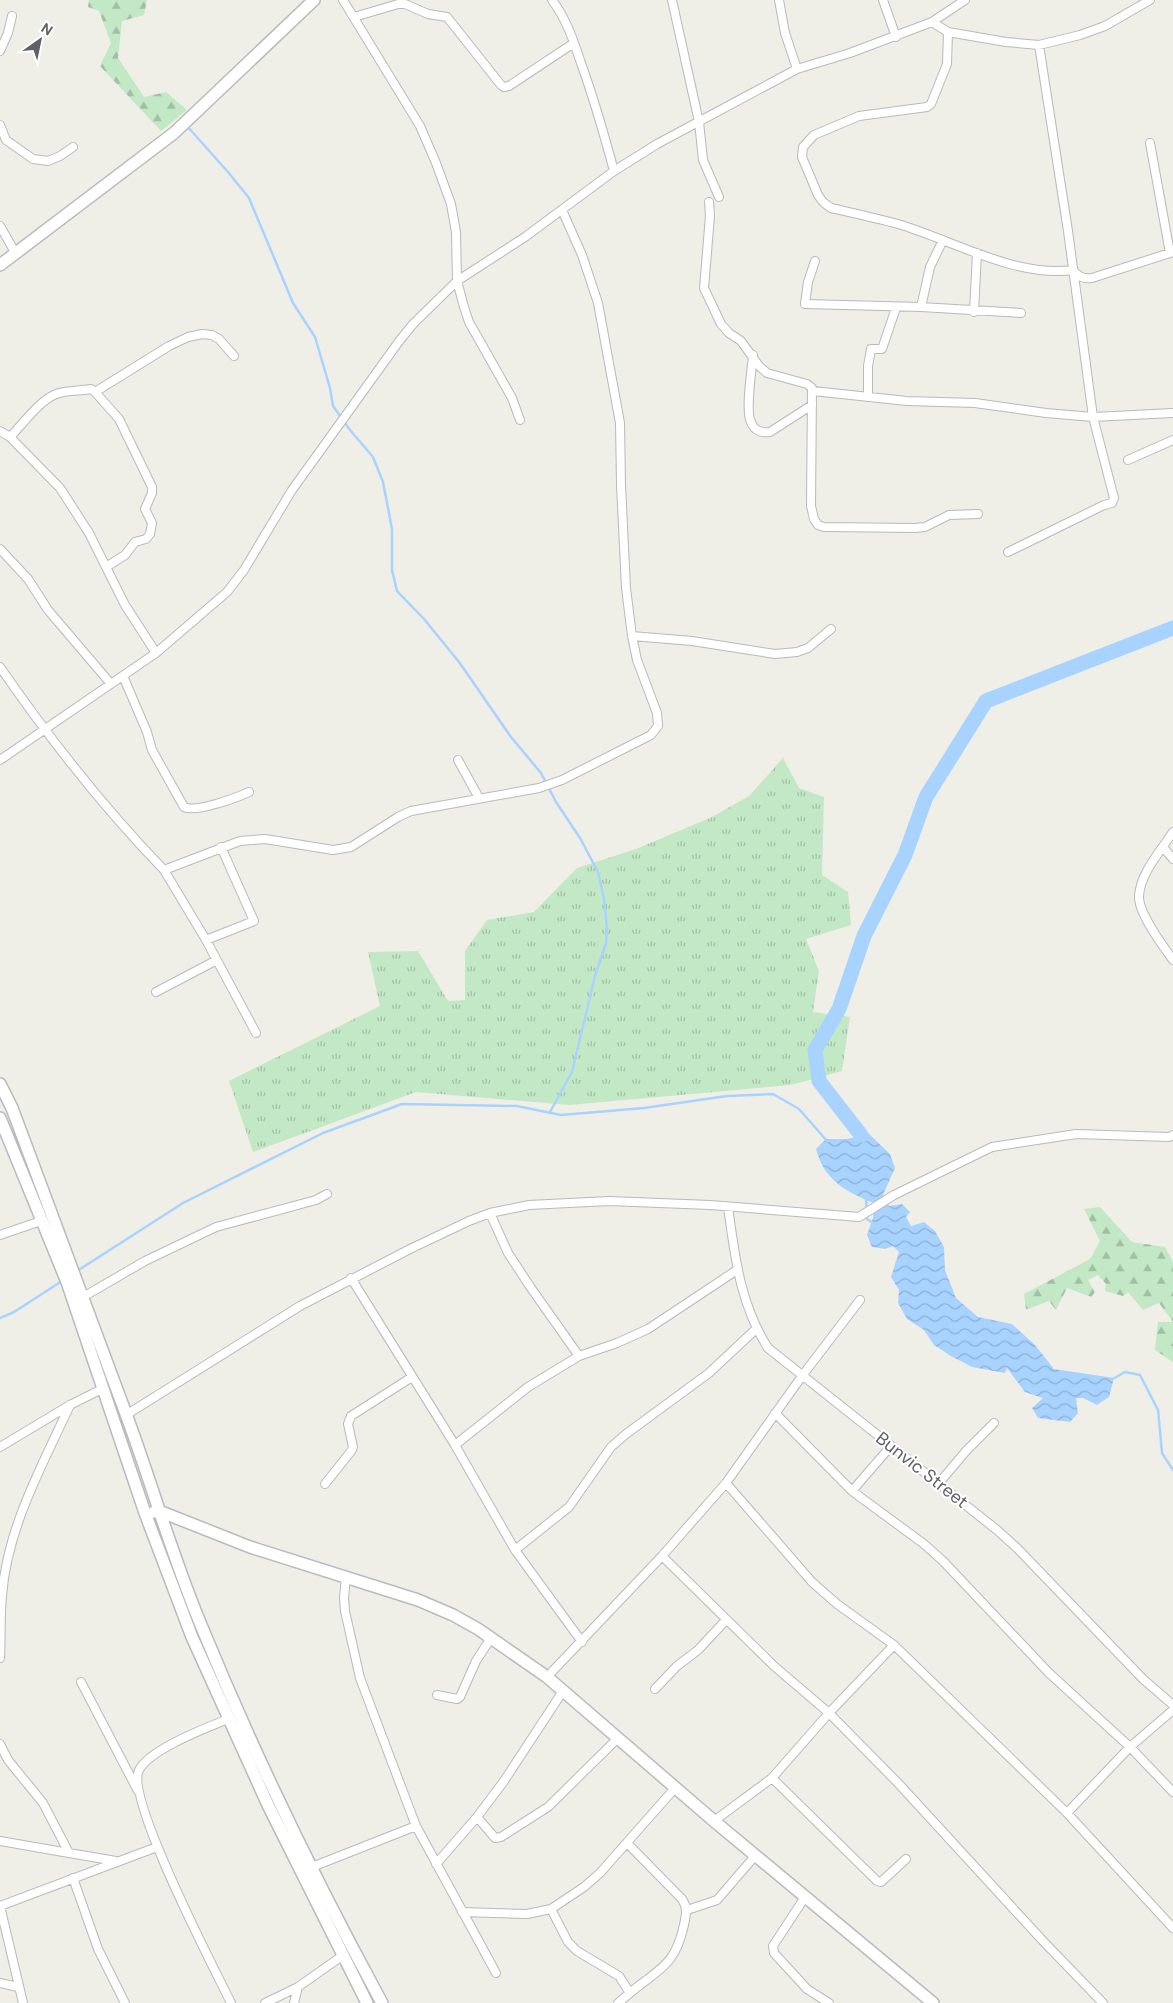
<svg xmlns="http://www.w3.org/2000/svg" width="1173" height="2003" font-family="'DM Sans',sans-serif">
  <defs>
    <pattern id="grass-tufts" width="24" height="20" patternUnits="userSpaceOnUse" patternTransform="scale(1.25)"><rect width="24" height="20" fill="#c3e8c6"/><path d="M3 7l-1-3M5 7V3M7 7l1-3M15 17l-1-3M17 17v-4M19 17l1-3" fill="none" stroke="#a2bfa5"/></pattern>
    <pattern id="forest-firs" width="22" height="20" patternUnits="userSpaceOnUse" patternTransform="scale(1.25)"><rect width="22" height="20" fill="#c3e8c6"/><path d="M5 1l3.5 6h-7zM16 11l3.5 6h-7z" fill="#a2bfa5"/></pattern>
    <pattern id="water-waves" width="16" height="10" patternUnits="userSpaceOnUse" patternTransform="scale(1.25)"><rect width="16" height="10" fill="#a8d3ff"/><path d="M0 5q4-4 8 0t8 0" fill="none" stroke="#8cafd2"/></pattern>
  </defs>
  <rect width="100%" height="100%" fill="#f0efe7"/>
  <path fill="url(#grass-tufts)" d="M783,758L799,788L824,797L822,875L848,892L851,925L806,939L819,971L813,1012L850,1017L842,1071L791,1085L569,1105L416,1092L253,1152L229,1081L380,1006L368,952L418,951L448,1001L465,1000V951L487,920L534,912L577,868L636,849L712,817L749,796Z"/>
  <path fill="url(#forest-firs)" d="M89,0H147L144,15L122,21L118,58L144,97L166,92L187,110L161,131L100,66L111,43L99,11L88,7Z
    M1100,1207L1132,1242L1165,1247L1173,1262V1322L1159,1303L1143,1310L1128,1292L1123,1296L1105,1291L1106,1284L1098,1275L1088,1280L1095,1292L1091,1297L1067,1288L1056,1310L1049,1301L1026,1310L1024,1294L1090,1259L1100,1241L1084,1209Z
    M1158,1322H1173V1362L1155,1350Z"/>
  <path fill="url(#water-waves)" d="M866,1131L890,1154L895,1168L883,1195L889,1206L902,1204L910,1212L906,1217L911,1226L924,1222L935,1231L944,1247L945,1270L956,1298L978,1317L1012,1324L1035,1345L1054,1369L1114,1378L1109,1397L1097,1405L1083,1398H1076L1078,1413L1070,1422L1038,1418L1032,1408L1043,1398L1025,1392L1007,1368L1005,1373L972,1367L951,1356L934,1345L924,1330L907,1319L898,1303L899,1290L891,1277L899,1252L893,1246L885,1249L872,1247L867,1235L873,1218L874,1203C846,1192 824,1180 816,1149L826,1139C839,1139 856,1141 866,1131Z"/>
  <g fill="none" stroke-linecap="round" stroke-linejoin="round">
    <path stroke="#a8d3ff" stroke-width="2.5" d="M187,126L228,172L249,198L293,303L315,337L330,388L333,406L350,430L373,457L383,482L392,529V570L397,591L424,619L459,662L511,737L541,773L556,802L580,838L598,872L604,899L607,929L606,943L595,976L572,1072L550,1112
      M866,1197L867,1219L873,1223
      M77,1271L183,1203L323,1133L402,1104L517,1106L561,1115L644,1108L727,1096L773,1094L799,1109L827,1141
      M0,1318L14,1312L62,1281
      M1111,1380L1125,1372L1140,1375L1158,1410L1162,1453L1173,1470"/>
    <path stroke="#a8d3ff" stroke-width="15" d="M861,1135L819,1081L815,1050L839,1009L864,936L905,855L926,797L986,701L1173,628"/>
    <defs>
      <path id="minor" d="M343,0L420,126L436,163L451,204L456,232L457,281L464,307L469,322L512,398L520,420
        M552,0C566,18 574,42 581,63C594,99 604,134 614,171
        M672,0L699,122L703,160L719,197
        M779,0L785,33L797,69
        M883,0L896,37
        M354,17L398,4H405L428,14L447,17L501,85L504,87L509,86L574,43
        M932,22L948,32L1006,42L1039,45L1080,35L1105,26L1150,0
        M948,32L947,64L931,104L927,107L859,116L814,135L803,147L802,157L818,195L823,202L831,208C853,213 876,218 898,224C952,240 1016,278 1073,270C1079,277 1083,279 1092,278L1173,252
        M0,51L8,33L12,16
        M0,125L6,140L33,159L48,161L60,156L73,147
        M1150,143L1170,253
        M709,202L710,216L704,288L721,324L729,333L741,341L759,366L767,373L807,384L812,388L811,506L814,519L818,525L824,527L915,528L925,527L949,515L978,514
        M0,226L16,254
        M815,261L808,282L805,304L921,307L1021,313
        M921,307L930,267L943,240
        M974,312L977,253
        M753,355C752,369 745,411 751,422C754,431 762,433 770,432L812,405
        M813,391L907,401L975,403L1046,413L1093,417L1173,413
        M95,392L119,419L152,487V493L145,509L152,523L150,534L146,539L135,542L125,555L106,567
        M868,397V366L871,349H882L896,308
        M0,431L10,437L60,488L89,533L125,605L156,653
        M10,437C22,425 40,400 56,394C66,390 80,391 91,389L95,392L169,346L188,337L202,334L212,335L219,339L234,356
        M1128,460L1173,440
        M0,549L28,579L48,610L111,684
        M1008,552L1104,505L1112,503L1114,498L1093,417L1068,231L1039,45
        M632,636L692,641L775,654L797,652L808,648L831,629
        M0,667C49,738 104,808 164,870L240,841L265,839L333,850L351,847L398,817L411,811L539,788L562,780L651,735L658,726L657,713L637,660L632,636L626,588L621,485L620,423L598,303L582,255L562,210
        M123,676L147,732L152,750L184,807C195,813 236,798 249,792
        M0,760L156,653L227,592L244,570L292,490L400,340L413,324L457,281L525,237L614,171L657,144L797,69L850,53L932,22L965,0
        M458,760L479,798
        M1173,832C1161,850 1140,874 1139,896C1138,913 1163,946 1173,960
        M1163,847L1173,859
        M164,870L206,940L256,1033
        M206,940L254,921L221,847
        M156,992L215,961
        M728,1207C735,1257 740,1304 768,1348L997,1530L1017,1548L1143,1679L1173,1705
        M490,1213L508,1253L531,1288L579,1356
        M0,1235L41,1221
        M351,1278L455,1445L515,1550L582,1642
        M83,1297L145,1261L216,1227L316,1200L327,1194
        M775,1413L852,1491L924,1544L943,1561L1049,1673L1130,1747L1173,1792
        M126,1415L300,1306L412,1248L469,1221L490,1213L529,1205L609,1201L710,1205L859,1217L894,1195L992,1147L1076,1134L1169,1137L1173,1135
        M455,1445L528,1387L579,1356L617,1343L648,1329L737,1270
        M0,1447L70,1405L102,1389
        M726,1483L812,1582L837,1604L894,1645L1067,1813L1173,1928
        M939,1483L966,1451L994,1423
        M325,1484L352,1450L353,1447L348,1424L351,1416L412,1377
        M852,1491L891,1446
        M515,1550L569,1507L611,1447L626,1434L709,1373L756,1329
        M662,1556L774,1666L829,1713L898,1783L1043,1941L1103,2003
        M346,1577L344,1598L345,1611L360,1678L416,1826L496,1973
        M0,1658C1,1637 0,1616 2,1596C7,1528 42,1466 70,1405
        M547,1677L662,1556L726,1483L802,1376L860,1300
        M81,1682L138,1791
        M655,1689L677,1666L698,1650L726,1620
        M437,1695L457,1699L460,1697L476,1661L491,1638
        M228,1719C206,1728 150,1749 139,1770C125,1798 214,1968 231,2003
        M0,1744L8,1760L43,1803L69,1853L116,1861
        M772,1778L877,1881L881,1882L906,1859
        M1067,1813L1130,1747L1173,1710
        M477,1817L495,1838L501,1837L548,1807L617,1739
        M714,1821L772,1778L829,1713L894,1645
        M0,1841L69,1853
        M627,1843L682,1899C688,1908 686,1915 684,1925C675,1966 660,1968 630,1993
        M436,1864L477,1817L504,1781L563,1691
        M312,1867L416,1826
        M73,1878L98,1949L125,2003
        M805,1897L773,1946L774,1953L807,1989L829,2003
        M0,1906L157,1847
        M0,1906L23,2003
        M551,1909L568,1942L577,1951L619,1976L630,1993L618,2003
        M687,1910L717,1900L755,1856
        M462,1912L527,1914L551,1909L584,1887L600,1873L675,1788
        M0,1983L18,1987
        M265,2003L298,1987L342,1956
        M294,2003L298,1987"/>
      <path id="secondary" d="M0,265L174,133L314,0
        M0,1084L12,1108C50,1210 88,1311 126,1414C152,1484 172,1556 201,1625C254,1754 315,1880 382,2003
        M0,1118L67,1282L145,1513L192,1637L268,1805L367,2003
        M154,1512L159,1511L250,1547L418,1600L453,1615L478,1629L547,1677L714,1821L933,2003"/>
    </defs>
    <use href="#minor" stroke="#b7b9bd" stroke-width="10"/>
    <use href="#secondary" stroke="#b8bac0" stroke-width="14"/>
    <use href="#minor" stroke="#fff" stroke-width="8"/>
    <use href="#secondary" stroke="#fff" stroke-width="11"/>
  </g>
  <g text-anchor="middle" stroke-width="4" stroke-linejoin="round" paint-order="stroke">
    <g font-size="18" fill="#5e6167" stroke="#fff">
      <text transform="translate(922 1470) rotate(38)" y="6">Bunvic Street</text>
    </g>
  </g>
  <g transform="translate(40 40) rotate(33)" stroke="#ffffff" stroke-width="4" paint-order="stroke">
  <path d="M0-4L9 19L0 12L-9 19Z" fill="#5e6167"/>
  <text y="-8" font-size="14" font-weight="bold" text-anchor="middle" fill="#5e6167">N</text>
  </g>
</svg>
